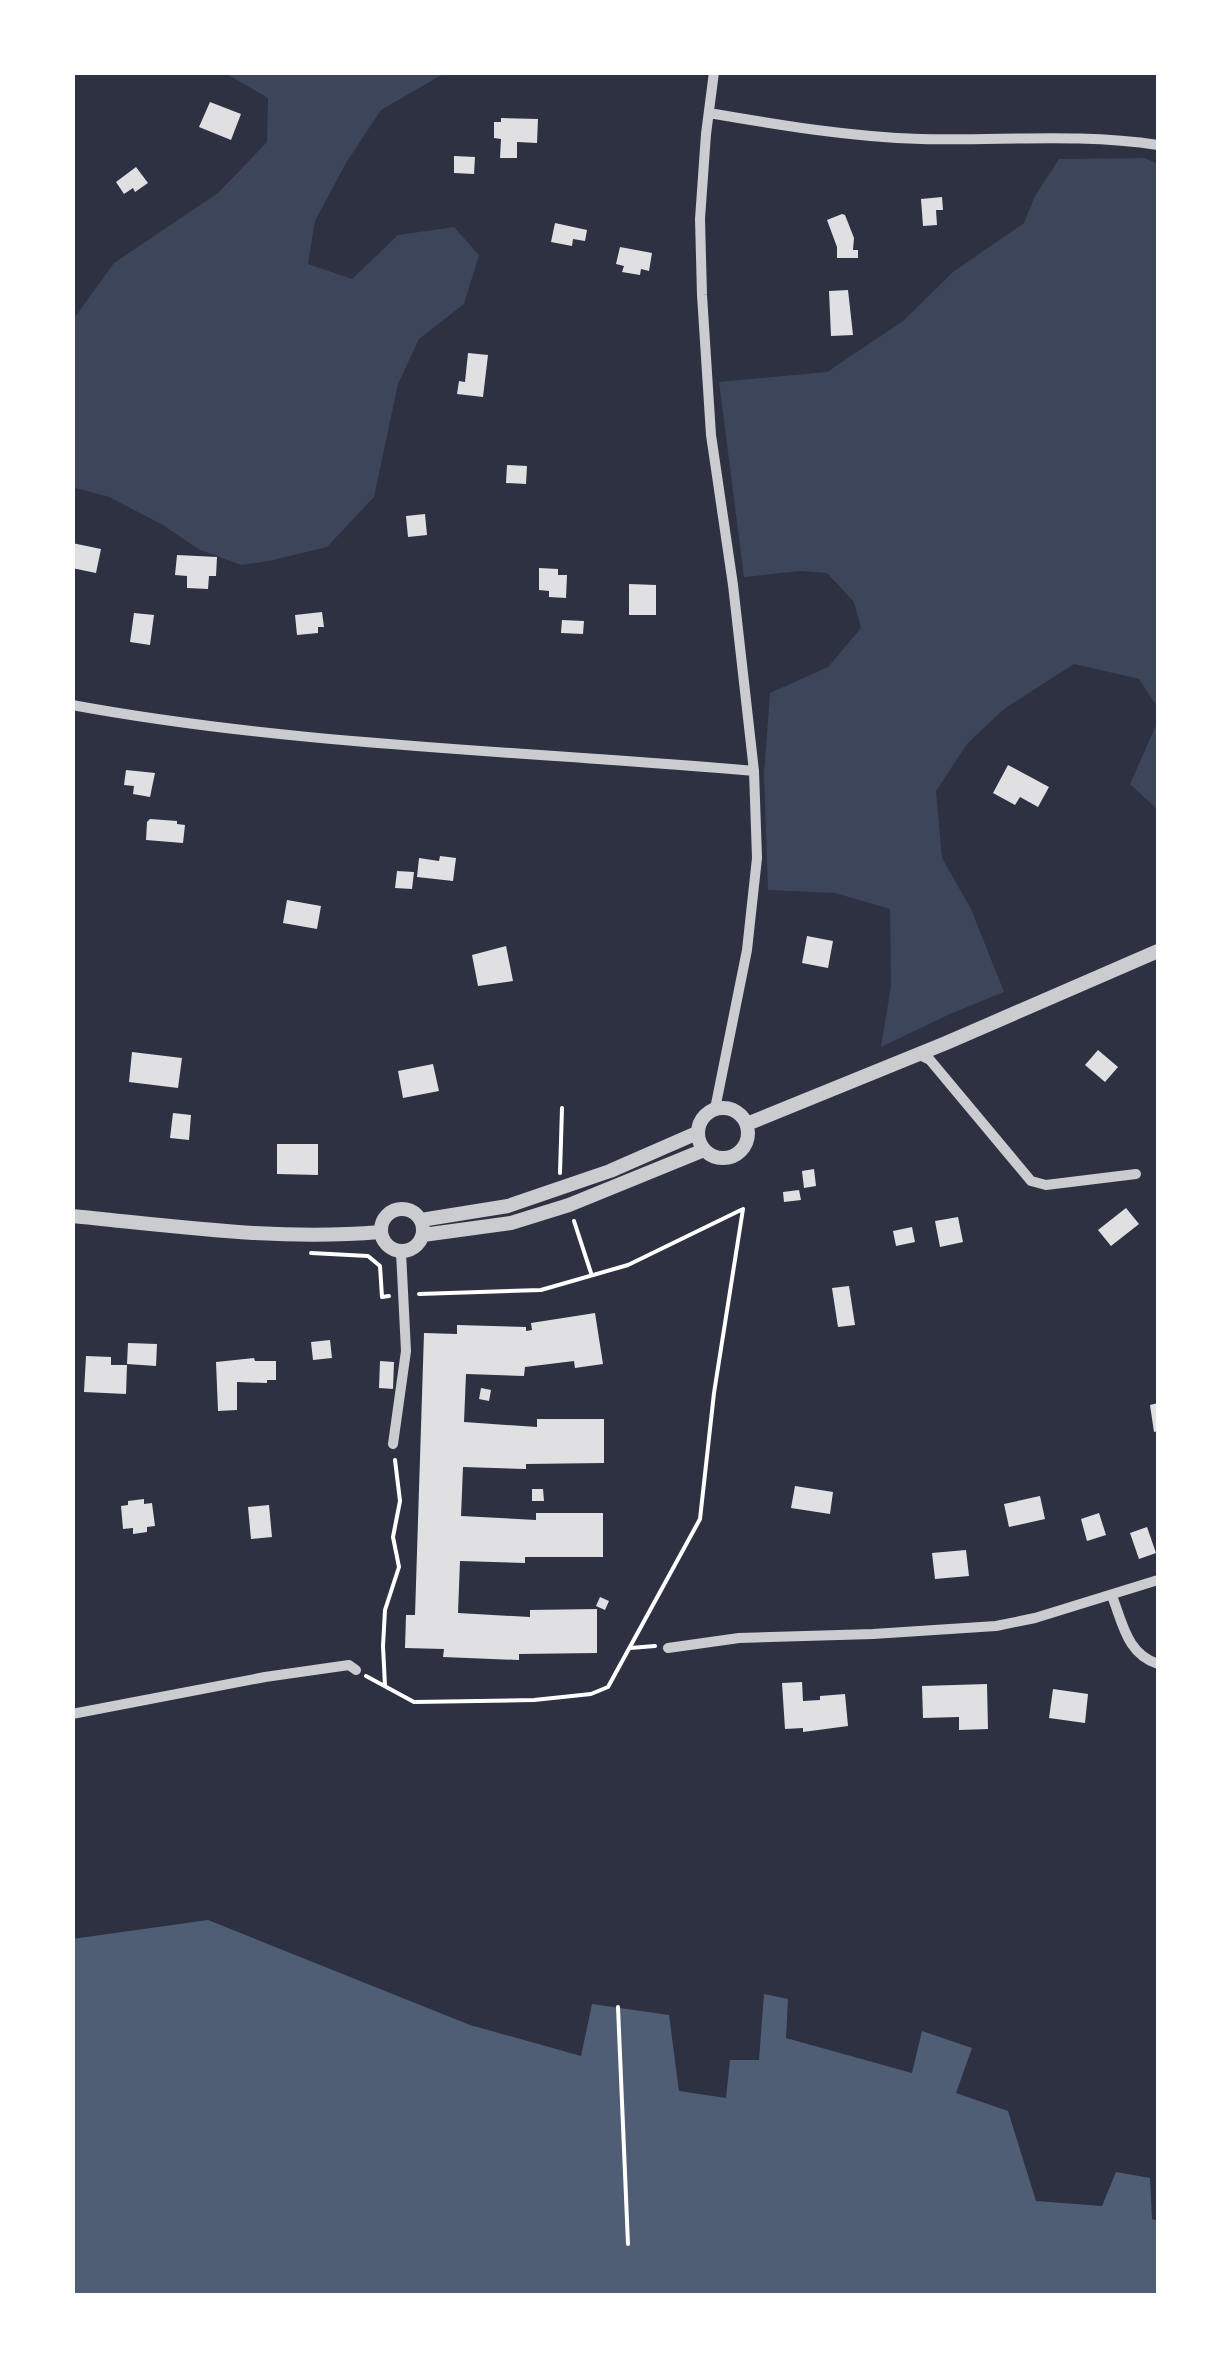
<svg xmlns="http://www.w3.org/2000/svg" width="1231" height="2368" font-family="'Alegreya Sans',sans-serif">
  <rect width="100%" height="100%" fill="#2d3142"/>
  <path fill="#3c4559" d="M225,73H445L381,110L346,163L315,221L308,264L352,279L398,235L454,227L479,255L464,304L419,339L398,384L374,497L327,547L269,561L241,565L198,549L163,525L109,497L72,487V321L114,263L218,193L267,142L268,98Z
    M1145,158L1158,164V708L1139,679L1074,664L1004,709L967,744L936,791L942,858L971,909L1004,992L950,1014L881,1047L891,986L890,909L835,893L768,890L764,774L770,693L828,667L861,628L854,602L827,573L801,571L744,577L719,382L827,372L903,321L953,272L1024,223L1035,196L1059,159Z
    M1158,721V810L1130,784Z"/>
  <path fill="#4f5d75" d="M208,1920L470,2025L581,2056L592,2004L669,2015L679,2091L726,2098L730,2060H759L764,1994L788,1999L786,2038L912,2073L922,2031L972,2048L956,2093L1008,2111L1036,2201L1102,2206L1116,2172L1150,2178L1152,2219L1158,2221V2295H73L72,1939Z"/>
  <path fill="#e0e0e3" d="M210,102L241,114L231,140L199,127Z
    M501,118L538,119L537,143L517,142V158H500L501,139L494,138V122H501Z
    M454,156L475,157L474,174L454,173Z
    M136,167L148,183L135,192L133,188L124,194L116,182Z
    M942,197L943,210H936L937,225L923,226L921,199Z
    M842,214L845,215L854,238L853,250H858V258H837V247L827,220Z
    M555,223L587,230L585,241L573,239L572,246L551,242Z
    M620,247L652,253L649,271L641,269L640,275L622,272L624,266L616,264Z
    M848,290L853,335L831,336L829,291Z
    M468,353L488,355L483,397L457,394L459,381L465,382Z
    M507,465L527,466L526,484L506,483Z
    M425,514L427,535L408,537L406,516Z
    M72,543L101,549L96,573L72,568Z
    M177,555L217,557L216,576H209L208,589L187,588V576L175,575Z
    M539,568L558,569V575H567L566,598L549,597V591L539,590Z
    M629,584L656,585V615H629Z
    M322,612L324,627H318V633L297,635L295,615Z
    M134,613L154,615L150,645L130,642Z
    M562,620L584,621L583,634L561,633Z
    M1008,765L1049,787L1038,807L1020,797L1015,805L993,793Z
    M126,770L155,773L150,797L133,794L134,786L124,785Z
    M150,819L177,821V824L185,825L183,843L146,840L147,822Z
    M440,856L456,858L453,881L417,877L419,858L439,861Z
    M397,871L414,872L412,889L395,888Z
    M287,900L321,906L317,929L283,923Z
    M807,936L833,941L828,968L802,963Z
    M506,946L513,981L478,986L472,955Z
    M1098,1050L1118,1067L1105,1082L1085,1065Z
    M132,1052L182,1058L178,1088L129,1082Z
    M433,1064L439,1091L403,1098L398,1071Z
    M173,1113L191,1115L189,1140L170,1138Z
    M277,1144H318V1175L277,1174Z
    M814,1169L816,1186L804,1188L802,1171Z
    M799,1190L801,1200L784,1202L783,1192Z
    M1126,1208L1139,1224L1111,1246L1098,1230Z
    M958,1217L963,1242L940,1247L935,1221Z
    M912,1227L915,1242L896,1246L893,1231Z
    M849,1286L855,1325L838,1327L832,1288Z
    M595,1313L603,1364L575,1368L574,1361L525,1367L524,1376L466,1374L464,1422L537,1427V1419H604V1463L526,1464V1469L463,1467L461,1516L536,1520V1513H603V1557H525V1563L460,1561L458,1613L530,1617V1610L597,1609V1653L519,1654V1660L443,1657L444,1649L405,1648L406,1615H415L424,1333L457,1334V1325L526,1327V1331L532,1330L531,1323Z
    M330,1340L332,1358L313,1360L311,1342Z
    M128,1343L157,1344L156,1366L127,1364Z
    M86,1356L111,1357V1365H127L126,1394L84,1392Z
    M254,1358L255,1361H276V1380H267V1383L237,1382V1410L218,1411L216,1362Z
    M380,1361L394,1362L393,1389L379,1388Z
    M481,1388L491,1390L489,1401L479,1399Z
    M1158,1403V1431L1154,1432L1150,1405Z
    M795,1486L833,1492L830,1514L791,1508Z
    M532,1489H543L544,1501H532Z
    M1040,1496L1045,1519L1009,1527L1004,1504Z
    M144,1499V1504L152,1503L155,1526L147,1527V1532L133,1534V1528L123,1529L121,1506L128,1505V1501Z
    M269,1505L272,1537L251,1539L248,1507Z
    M1099,1513L1106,1535L1087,1541L1081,1519Z
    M1147,1527L1156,1553L1139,1559L1130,1533Z
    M966,1550L969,1576L935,1579L932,1553Z
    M600,1597L609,1601L605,1610L596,1606Z
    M802,1682L803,1701L820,1700V1696L845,1694L848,1726L803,1732V1728L785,1729L782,1683Z
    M987,1684L988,1729L959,1730V1717L923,1718L922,1686Z
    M1053,1689L1088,1694L1085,1723L1049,1718Z"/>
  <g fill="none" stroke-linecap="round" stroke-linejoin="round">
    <path stroke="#fff" stroke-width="4" d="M560,1173L562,1108
      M574,1221L591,1273
      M311,1253L368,1256L380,1266L382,1297L389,1296
      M419,1294L541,1290L628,1265L743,1209
      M630,1648L655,1646
      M366,1676L414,1702L534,1700L591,1694L608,1687L700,1519L714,1393L743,1209
      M385,1686L383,1646L385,1610L399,1567L393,1537L400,1501L395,1460
      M618,2007L628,2244"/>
    <path stroke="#caccd0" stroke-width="10" d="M714,72L706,134L700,219L702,295L711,435L733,585L754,771
      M709,113C779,125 850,137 921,139C1000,141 1080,133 1158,145
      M72,705C295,746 528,751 754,771L757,858L747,950L715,1109
      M918,1054L930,1060L1031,1181L1046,1185L1136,1174
      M393,1444L406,1351L401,1252
      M1112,1596C1123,1624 1127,1654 1158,1664
      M668,1648L739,1638L873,1634L996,1626L1035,1618L1158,1580
      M72,1714L265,1677L349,1665L356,1670"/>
    <path stroke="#caccd0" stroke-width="14" d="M698 1133a25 25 0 1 1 50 0a25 25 0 1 1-50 0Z
      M747,1124L946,1043L1158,951
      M381 1230a21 21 0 1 1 42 0a21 21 0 1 1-42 0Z
      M72,1216C175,1226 277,1241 380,1232
      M421,1220L508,1206L610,1171L697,1133
      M423,1235L511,1223L569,1205L704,1150"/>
  </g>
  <rect width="1231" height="2368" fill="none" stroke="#ffffff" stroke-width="150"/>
</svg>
